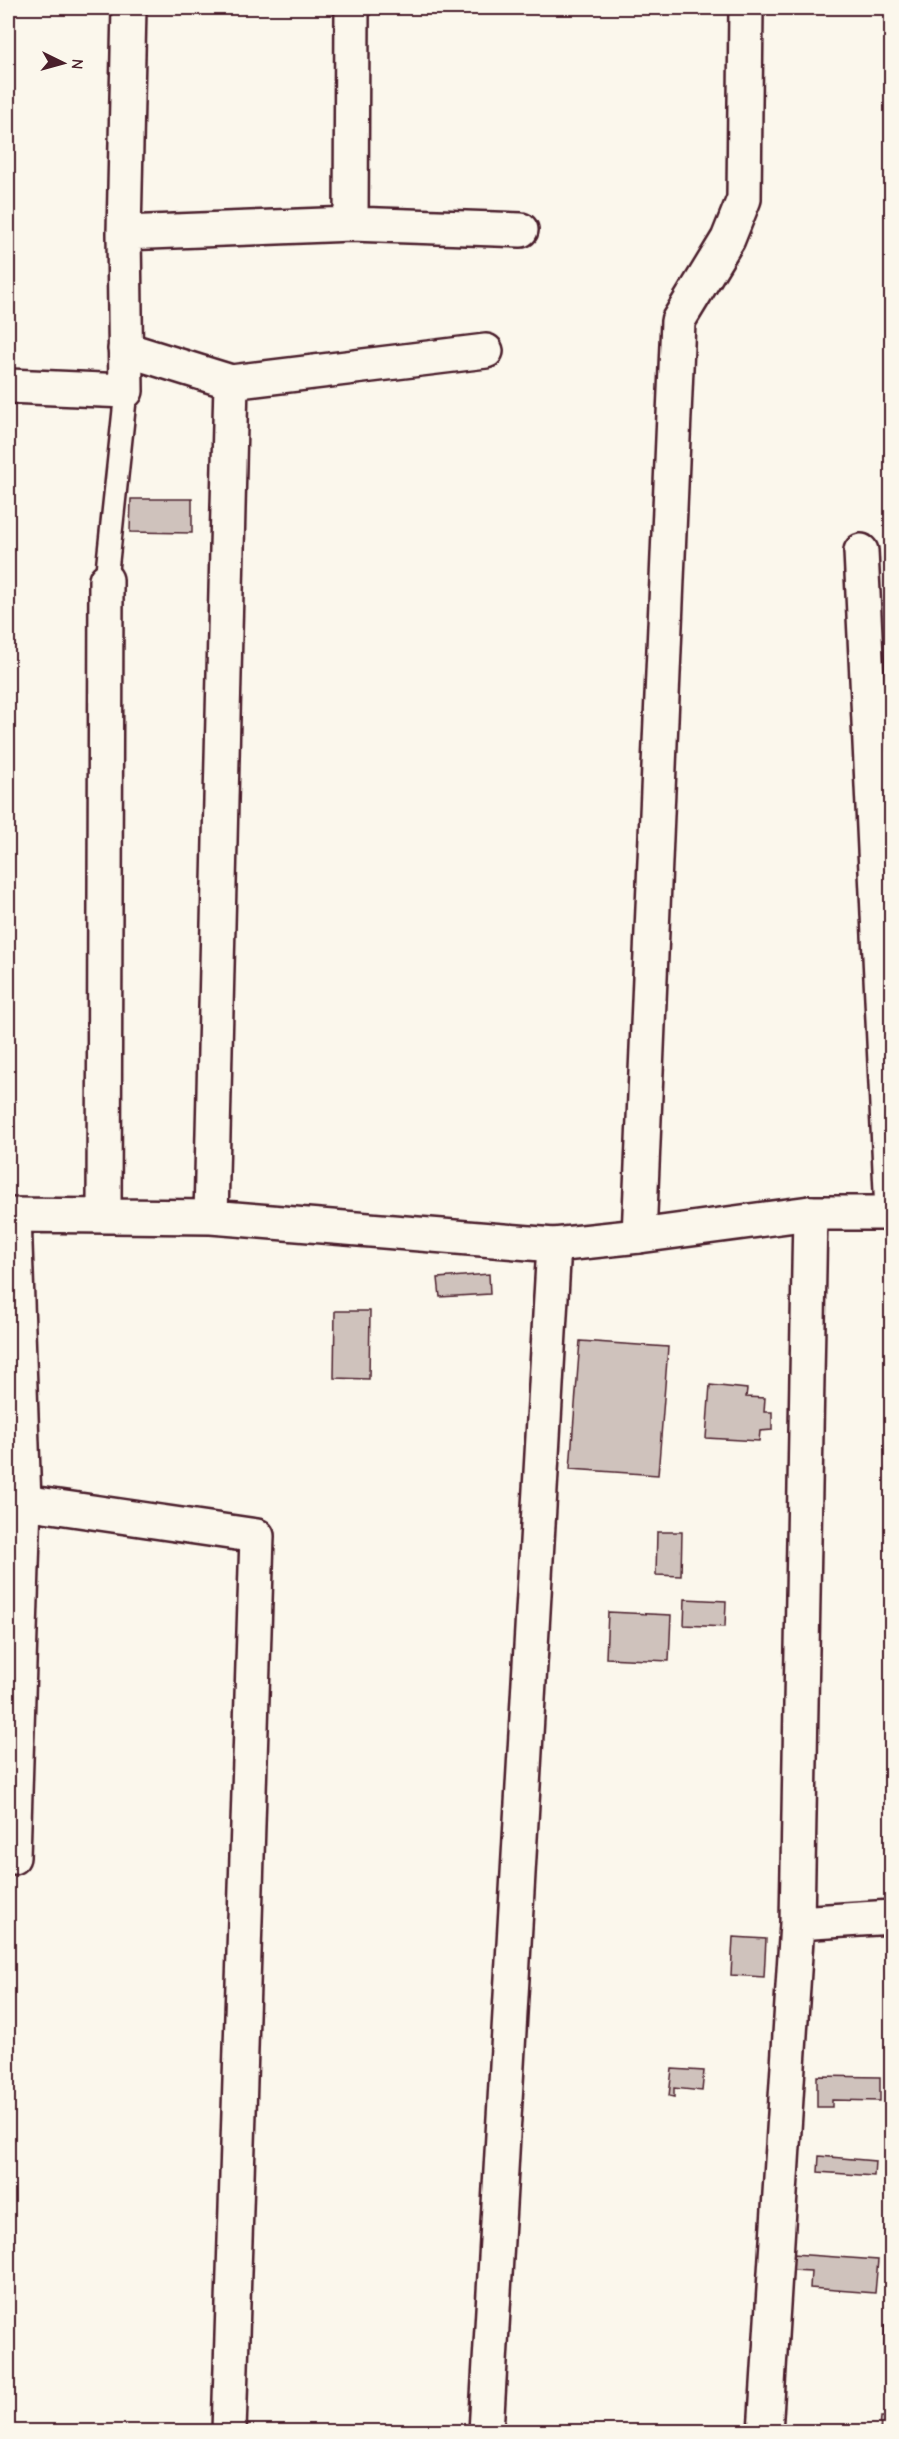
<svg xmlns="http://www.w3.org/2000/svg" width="899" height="2439" font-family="'Comic Neue',sans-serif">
  <rect width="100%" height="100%" fill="#fbf7ec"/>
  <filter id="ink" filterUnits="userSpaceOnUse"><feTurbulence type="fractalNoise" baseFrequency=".0167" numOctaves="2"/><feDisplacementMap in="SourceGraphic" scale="12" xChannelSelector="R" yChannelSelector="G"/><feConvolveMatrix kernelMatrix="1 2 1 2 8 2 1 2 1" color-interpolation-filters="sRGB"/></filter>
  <g filter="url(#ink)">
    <path fill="#cfc2bc" stroke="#4a1f2b" stroke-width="1.5" d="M131,499H192V533L130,532Z
      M489,1274L490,1294L440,1297L438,1278Z
      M335,1311H370L369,1379L334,1378Z
      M580,1341L668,1347L658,1475L570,1469Z
      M710,1385L747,1389L746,1397L765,1398L764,1412H772V1430L760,1431L759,1441L706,1438Z
      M657,1532H682L681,1576L656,1575Z
      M685,1599L726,1601L725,1627L684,1625Z
      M608,1612L671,1615L669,1661L606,1658Z
      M733,1937L766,1939L764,1977L731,1975Z
      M672,2069L704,2071L702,2091L674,2088V2097L669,2096Z
      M817,2076L880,2077V2101L832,2100V2107H817Z
      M891,2081H892V2114H887Z
      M890,2130H892V2161H888Z
      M819,2156L875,2161L874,2176L818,2172Z
      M793,2254L878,2260L875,2293L810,2288L811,2271L792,2270Z
      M885,2325H892V2355H884Z
      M881,2417H892V2432H880Z"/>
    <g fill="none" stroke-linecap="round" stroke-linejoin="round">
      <defs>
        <path id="service" d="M106,580L126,391"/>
        <path id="minor" d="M351,224L352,8
          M124,233L351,224L521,230
          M125,349L231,382L486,351
          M8,386L126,391L124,233L129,8
          M861,551L892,1212
          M8,1215L211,1217L554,1245L639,1236
          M104,1215L106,580
          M14,1216L24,1502L257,1536L229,2432
          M211,1217L231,382
          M13,1857L24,1502
          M797,1923L892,1917
          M486,2432L554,1245
          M765,2432L797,1923L810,1213"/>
        <path id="secondary" d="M746,8L744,199L728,239L678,321L639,1236L810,1213H892"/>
      </defs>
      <use href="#service" stroke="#4a1f2b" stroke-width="26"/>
      <use href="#minor" stroke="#4a1f2b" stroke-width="38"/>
      <use href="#secondary" stroke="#4a1f2b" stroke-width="38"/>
      <use href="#service" stroke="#fbf7ec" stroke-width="21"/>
      <use href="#minor" stroke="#fbf7ec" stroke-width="33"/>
      <use href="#secondary" stroke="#fbf7ec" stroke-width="33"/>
    </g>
  </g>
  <rect width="899" height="2439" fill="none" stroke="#fbf7ec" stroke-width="30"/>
  <rect x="15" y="15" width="869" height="2409" fill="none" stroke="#4a1f2b" stroke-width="2" filter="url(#ink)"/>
  <g transform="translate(63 63) rotate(95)" stroke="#fbf7ec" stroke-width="4.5" paint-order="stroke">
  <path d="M0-4.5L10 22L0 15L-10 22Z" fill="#4a1f2b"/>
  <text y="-9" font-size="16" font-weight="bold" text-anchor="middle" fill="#4a1f2b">N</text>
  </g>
</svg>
